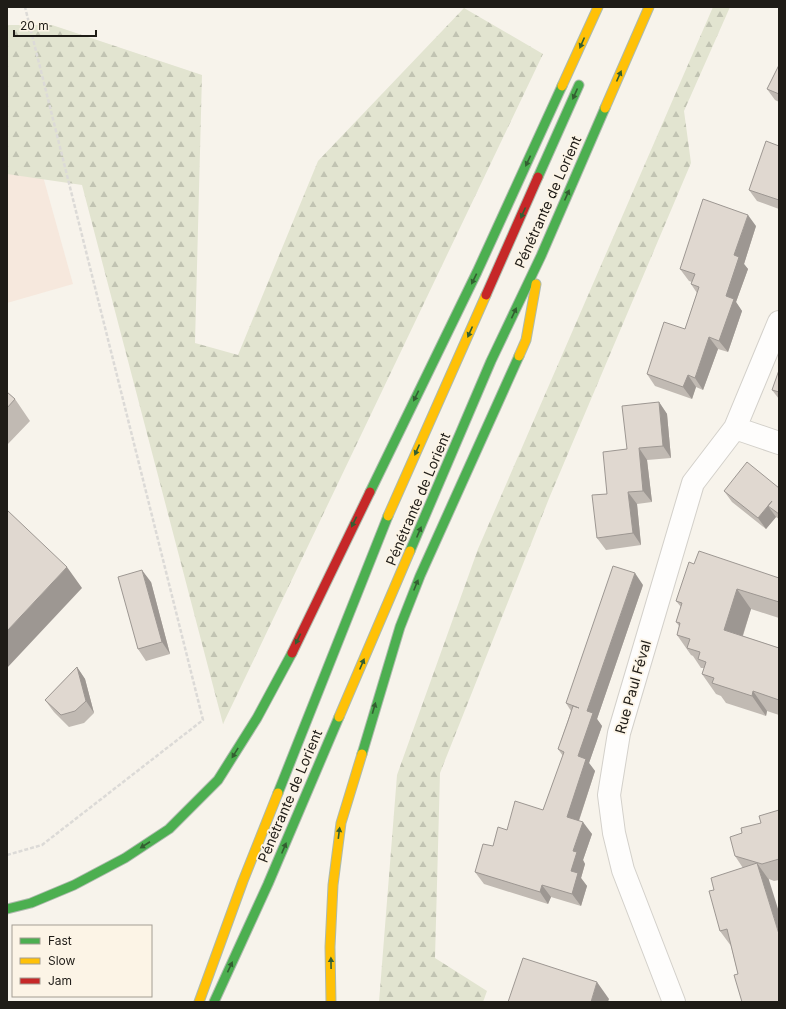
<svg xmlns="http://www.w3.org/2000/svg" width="786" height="1009" font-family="Inter,sans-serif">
  <defs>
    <pattern id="forest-firs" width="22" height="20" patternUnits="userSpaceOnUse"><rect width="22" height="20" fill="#e2e4d0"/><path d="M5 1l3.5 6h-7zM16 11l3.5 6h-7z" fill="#c1c3b2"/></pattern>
  </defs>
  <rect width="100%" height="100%" fill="#f7f3eb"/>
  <path fill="#f6e8dd" d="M7,47L73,284L7,303Z"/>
  <path fill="url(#forest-firs)" d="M713,7H730L684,111L691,163L550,496L440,773L435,958L487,991L483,1002H379L397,775L478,549Z
    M464,8L543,54L223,724L82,185L7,174V25H52L202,75L195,343L238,355L318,161Z"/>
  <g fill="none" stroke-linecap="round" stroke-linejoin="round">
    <defs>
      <path id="street" d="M735,428L779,443
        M674,1002L623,870L614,833L609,795L619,733L693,483L735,428L779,322"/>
      <path id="fast" d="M538,177L579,85
        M370,492L477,272L562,86
        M410,551L491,361L541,256L605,108
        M362,754L400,627L420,576L519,356
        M278,793L388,516
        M7,909L31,903L74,885L125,858L169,829L218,780L257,718L292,653
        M214,1002L268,884L339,717"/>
      <path id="slow" d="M562,86L598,7
        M605,108L649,7
        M519,356L526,340L536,284
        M388,516L486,295
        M339,717L410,551
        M199,1002L243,881L278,793
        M331,1002L330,947L333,885L341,823L362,754"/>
      <path id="jam" d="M486,295L538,177
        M292,653L370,492"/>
    </defs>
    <use href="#street" stroke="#d3d0ca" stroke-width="24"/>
    <use href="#fast" stroke="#adbaad" stroke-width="11"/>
    <use href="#slow" stroke="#adbaad" stroke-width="11"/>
    <use href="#jam" stroke="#adbaad" stroke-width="11"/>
    <path stroke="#dcdad7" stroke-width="2.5" stroke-dasharray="4 2" stroke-linecap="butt" d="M7,855L42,845L203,720L25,7"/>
    <use href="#street" stroke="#fefdfc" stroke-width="22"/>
    <use href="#fast" stroke="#4caf50" stroke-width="9"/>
    <use href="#slow" stroke="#ffc107" stroke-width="9"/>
    <use href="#jam" stroke="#c62828" stroke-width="9"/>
  </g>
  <path fill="#c1bab3" d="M779,65V102L775,100L767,89Z
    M779,146V209L757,201L749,190Z
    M756,226L744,264L748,269L736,302L742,311L728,352L718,349L703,390L696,387L692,399L655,386L647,374L685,329L697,293L691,284L692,282L689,281L680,269Z
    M779,370V399L772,390Z
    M7,392L15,399L30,421L7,445Z
    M659,402L667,414L671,458L647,460L652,502L637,504L641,545L606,550L597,538L607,494L627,449Z
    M779,488V519L776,517L766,529L732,502L724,491Z
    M694,564L779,578V618L751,609L743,636L779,648V715L767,711L766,716L726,703L721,696L716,694L702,674L704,668H701L693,656L691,655L677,635L679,626L676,622L681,607L676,601Z
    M151,582L170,654L146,661L138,649Z
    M643,585L597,719L602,726L589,763L595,771L579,821L592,834L583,860L585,864L581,878L587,886L581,906L551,897L548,904L484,884L475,872L493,846L507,830L543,810L563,756L558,749L571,711L566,703Z
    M77,667L85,679L94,713L84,723L69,727L54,712L45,700Z
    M779,810V880L774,881L769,879V880L738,974L731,946L720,931L714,890L743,868L735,856L742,833L761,823Z"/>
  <path fill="#9d9792" d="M748,215L756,226L744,264L748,269L736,302L742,311L728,352L719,341L726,296L734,255Z
    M709,337L718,349L703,390L695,378Z
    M688,375L696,387L692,399L683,387Z
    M659,402L667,414L671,458L663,446Z
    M639,448L647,460L652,502L643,491Z
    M628,492L637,504L641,545L633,533Z
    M768,506L776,517L766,529L758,518Z
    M67,567L82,588L7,668V631Z
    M142,570L151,582L170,654L162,642Z
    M635,573L643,585L597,719L602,726L589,763L595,771L576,829L567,817L587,711Z
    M737,589L751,609L738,650L724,630Z
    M77,667L85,679L94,713L86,701Z
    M753,691L767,711L766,716L752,696Z
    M583,822L592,834L583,860L585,864L581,878L587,886L581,906L572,894L571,871L573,851Z
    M757,863L769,880L779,912V934Z
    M542,885L551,897L548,904L540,892Z
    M597,982L609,999L608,1002H591Z"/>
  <path fill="#e0d8d0" stroke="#9d9792" d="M779,65V94L767,89Z
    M766,141L779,146V200L749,190Z
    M703,199L748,215L734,255L739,257L726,296L734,299L719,341L709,337L695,378L688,375L683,387L647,374L664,322L685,329L699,287L691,284L695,274L680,269Z
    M779,370V392L772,390Z
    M7,392L15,399L7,408Z
    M659,402L663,446L639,448L643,491L628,492L633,533L597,538L592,495L607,494L603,452L627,449L622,406Z
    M747,462L779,488V514L768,506L772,501L758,518L724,491Z
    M7,510L67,567L7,631Z
    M699,551L779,578V602L737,589L724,630L779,648V700L753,691L752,696L712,683L714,678L702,674L706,662L698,659L700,652L687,648L690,639L677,635L680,623L676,622L682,603L676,601L689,562L694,564Z
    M613,566L635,573L587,711L593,713L578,756L586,759L567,817L583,822L573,851L577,852L571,871L578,873L572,894L542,885L540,892L475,872L483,844L493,846L498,827L507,830L515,801L543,810L564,752L558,749L568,721L573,706L579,708L566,703Z
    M142,570L162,642L138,649L118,577Z
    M77,667L86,701L75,711L61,715L45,700Z
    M779,810V859L762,864L735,856L730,837L742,833L741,828L761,823L759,816Z
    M757,863L779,934V1002H742L734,975L738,974L727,929L720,931L709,891L714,890L711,878Z
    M523,958L597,982L591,1002H508Z"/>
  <defs><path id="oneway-solid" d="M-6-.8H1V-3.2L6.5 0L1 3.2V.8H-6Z"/></defs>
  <g fill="#335e31">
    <use href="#oneway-solid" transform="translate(582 43) rotate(114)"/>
    <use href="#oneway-solid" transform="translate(619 76) rotate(-66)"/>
    <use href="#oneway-solid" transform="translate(575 94) rotate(114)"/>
    <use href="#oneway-solid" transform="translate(528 161) rotate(115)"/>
    <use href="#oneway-solid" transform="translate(567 195) rotate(-66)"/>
    <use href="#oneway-solid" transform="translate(523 213) rotate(114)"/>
    <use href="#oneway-solid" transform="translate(474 279) rotate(116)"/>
    <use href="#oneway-solid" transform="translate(514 313) rotate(-65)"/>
    <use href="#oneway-solid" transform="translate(470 332) rotate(114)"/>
    <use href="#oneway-solid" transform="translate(416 396) rotate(116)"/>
    <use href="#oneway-solid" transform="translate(417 450) rotate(114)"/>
    <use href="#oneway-solid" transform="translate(354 522) rotate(116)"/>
    <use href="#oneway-solid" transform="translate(419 532) rotate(-67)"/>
    <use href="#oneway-solid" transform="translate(416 585) rotate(-68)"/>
    <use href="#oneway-solid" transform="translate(298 639) rotate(116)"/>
    <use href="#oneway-solid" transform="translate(362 664) rotate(-67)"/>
    <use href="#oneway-solid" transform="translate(374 708) rotate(-74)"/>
    <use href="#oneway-solid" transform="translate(235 753) rotate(122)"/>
    <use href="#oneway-solid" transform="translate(339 833) rotate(-83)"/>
    <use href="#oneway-solid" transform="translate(145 845) rotate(147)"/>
    <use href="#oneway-solid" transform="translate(284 848) rotate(-67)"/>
    <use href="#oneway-solid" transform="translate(331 963) rotate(-91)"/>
    <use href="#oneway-solid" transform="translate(230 967) rotate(-65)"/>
  </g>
  <g text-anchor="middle" stroke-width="3.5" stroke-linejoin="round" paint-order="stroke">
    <g font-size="14" fill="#1f1c17" stroke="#fcf4e6">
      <text transform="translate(548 202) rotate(-66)" y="5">Pénétrante de Lorient</text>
      <text transform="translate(418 499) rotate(-67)" y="5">Pénétrante de Lorient</text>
      <text transform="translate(633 687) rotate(-74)" y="5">Rue Paul Féval</text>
      <text transform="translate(290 796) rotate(-67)" y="5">Pénétrante de Lorient</text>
    </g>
  </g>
  <rect width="786" height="1009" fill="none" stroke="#1f1c17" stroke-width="16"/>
  <rect x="12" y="925" width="140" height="72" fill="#fcf4e6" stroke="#a49e93"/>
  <rect x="20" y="938" width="20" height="6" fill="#4caf50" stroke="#a49e93"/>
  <text x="48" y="945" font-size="12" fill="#1f1c17">Fast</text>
  <rect x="20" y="958" width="20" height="6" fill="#ffc107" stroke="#a49e93"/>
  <text x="48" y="965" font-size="12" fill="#1f1c17">Slow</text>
  <rect x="20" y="978" width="20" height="6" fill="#c62828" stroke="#a49e93"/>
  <text x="48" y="985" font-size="12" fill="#1f1c17">Jam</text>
  <path d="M14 30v6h82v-6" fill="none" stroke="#1f1c17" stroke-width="2"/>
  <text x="20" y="30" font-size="12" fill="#1f1c17" stroke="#fcf4e6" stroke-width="3" paint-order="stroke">20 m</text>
</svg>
